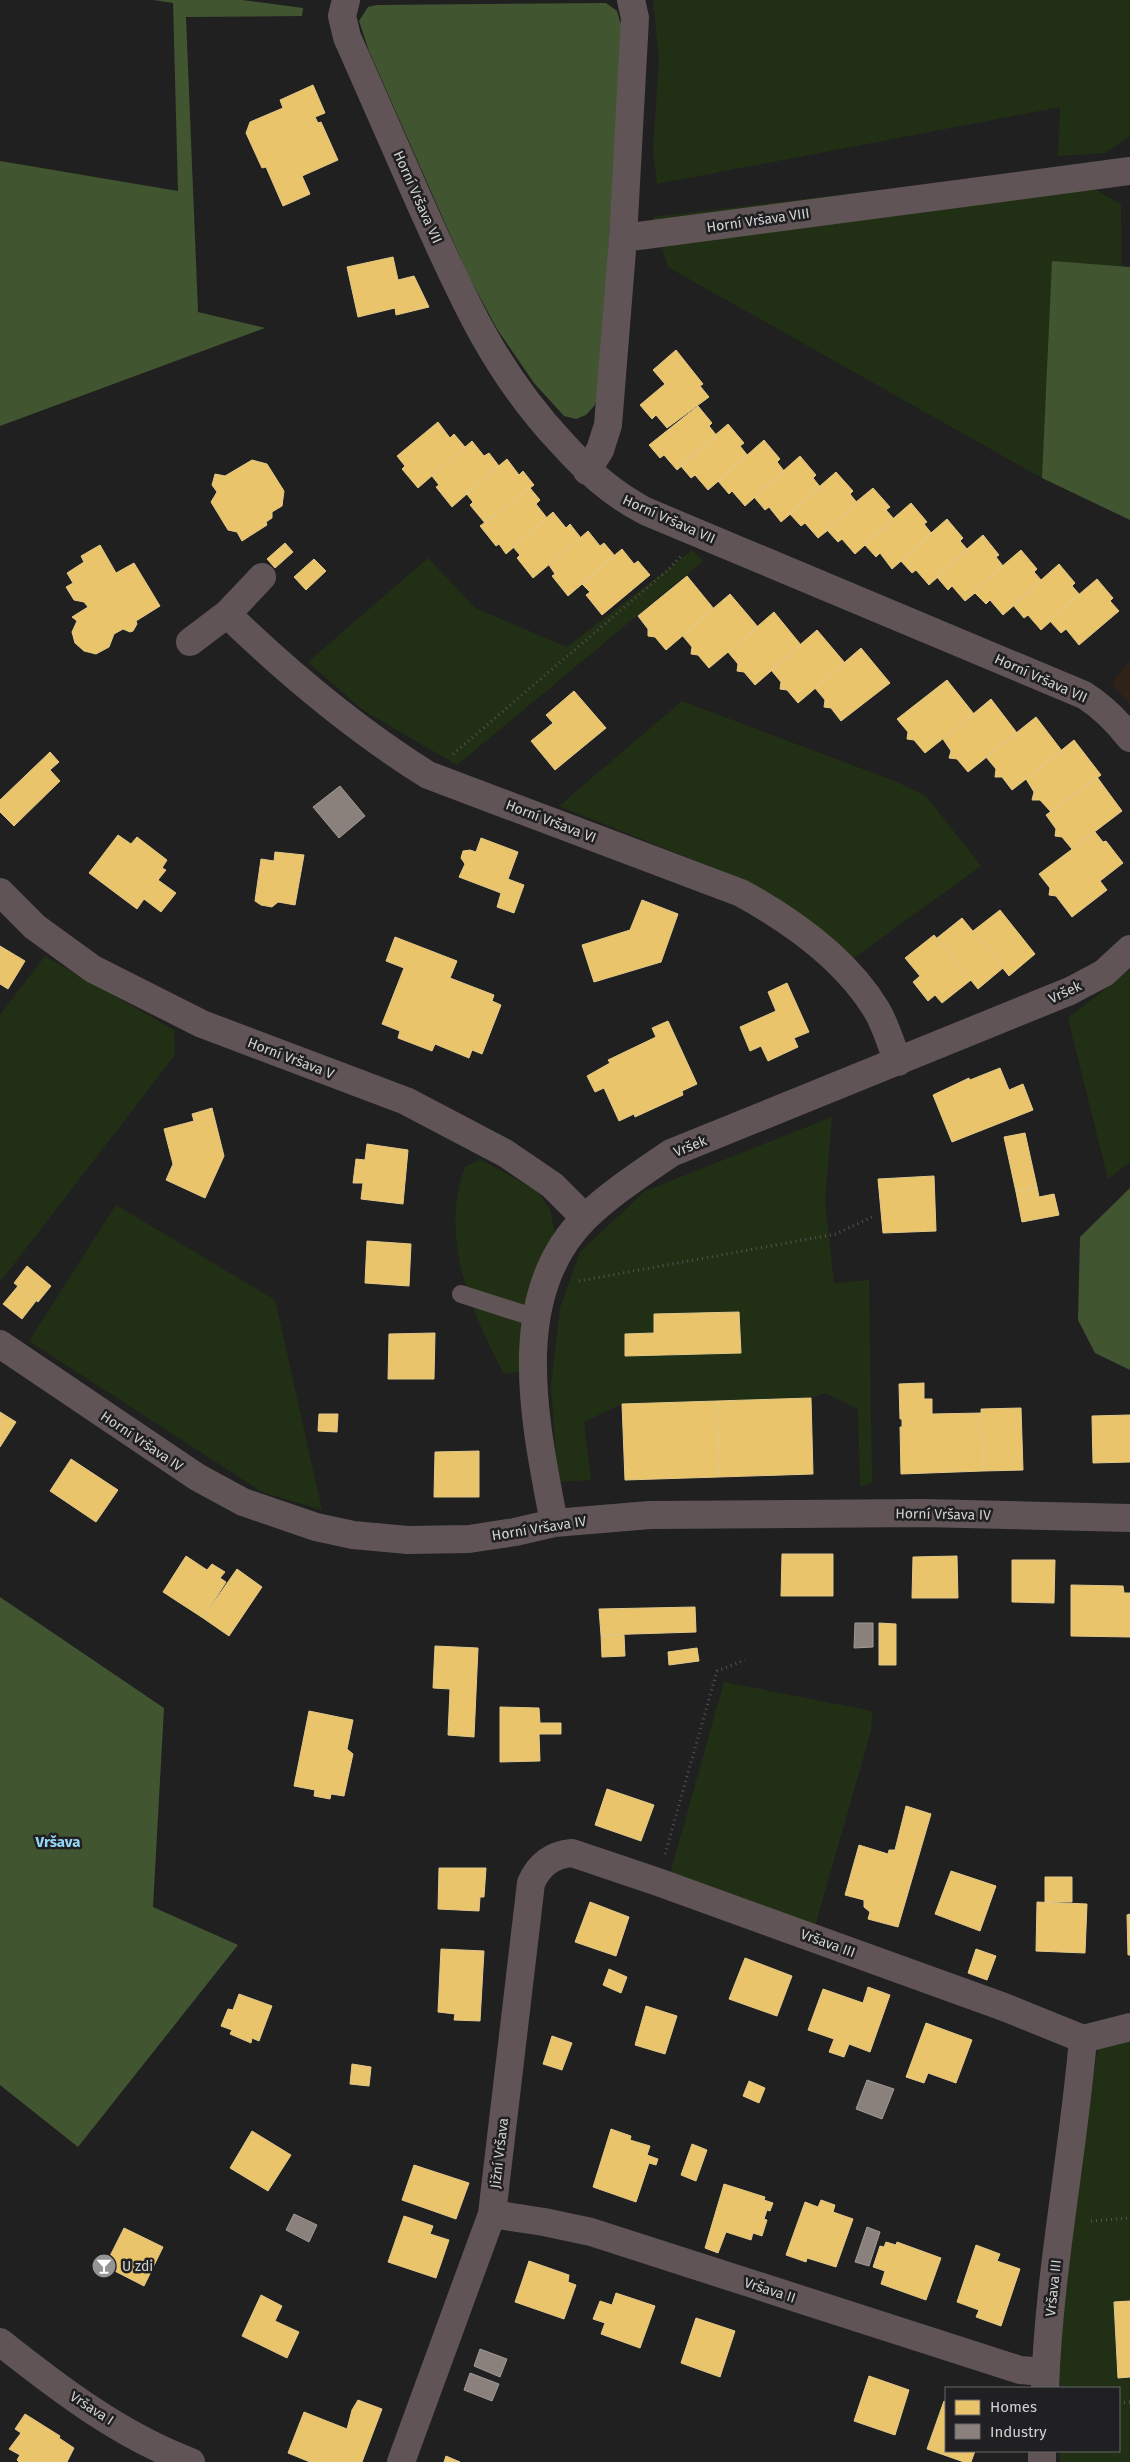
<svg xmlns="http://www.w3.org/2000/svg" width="1130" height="2462" font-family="'Fira Sans',sans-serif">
  <rect width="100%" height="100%" fill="#202020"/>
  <path fill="#2f2317" d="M1130,660V705L1112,683Z"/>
  <path fill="#213015" d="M653,0H1130V136L1105,153L1058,156L1060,107L657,184L653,150L659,60Z
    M1058,169L1121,204L1122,363L1055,359L1042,478L668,267L653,217Z
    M692,550L703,561L457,765L363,710L308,662L428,558L475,608L567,647Z
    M682,701L897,782L926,796L981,866L851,960L806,918L754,884L559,806Z
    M45,956L174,1030L175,1055L0,1282V1015Z
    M1130,970V1162L1108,1179L1068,1018Z
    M832,1117L825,1201L834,1283L869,1280L872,1482L860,1487L858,1409L826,1393L811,1398L622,1404L584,1422L591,1480L558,1482L551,1385L560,1308L580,1252L645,1191Z
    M480,1159L537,1191L550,1209L555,1234L527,1301L519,1372L504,1374C471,1311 439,1238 465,1167Z
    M116,1205L275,1300L322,1510L262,1492L29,1341Z
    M724,1682L872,1711L871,1731L815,1926L670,1874Z
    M1130,2039V2462H1060V2451H1119V2388H1059L1058,2302L1098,2048Z"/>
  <path fill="#415531" d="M153,0H242L303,8L302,16L186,17L198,312L265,328L0,426V161L178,191L173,3Z
    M606,3L617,11L622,28L600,385L595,405L586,415L576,419L564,416L534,383L497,329L468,275L369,51L359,21L368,7L377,5Z
    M1052,261L1130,267V520L1042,478Z
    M1130,1188V1370L1095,1353L1078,1320L1080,1237Z
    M0,1597L164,1708L153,1907L238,1945L78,2147L0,2085Z"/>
  <path fill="#e9c46a" stroke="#e2c88a" d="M313,85L325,113L315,117L318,123L321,122L338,160L302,176L310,194L283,206L266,167L262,168L246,133L250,122L283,108L280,100Z
    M393,257L398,280L414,276L429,307L396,315L395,308L358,317L347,267Z
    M676,350L703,384L700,386L709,397L667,428L656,415L652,419L640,405L665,384L653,370Z
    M698,406L712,423L709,426L717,436L677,470L664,455L660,458L649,445Z
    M438,422L450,438L454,434L465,447L418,488L402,469L405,466L397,456Z
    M728,424L744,443L740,446L748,456L708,490L695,475L691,478L680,465Z
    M764,440L780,459L777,462L784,471L745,506L732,491L729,494L718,481Z
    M472,441L484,456L489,453L499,466L452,507L436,487L439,485L432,476Z
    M800,456L816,475L813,478L821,488L781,522L769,507L765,510L754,497Z
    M507,459L519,475L523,471L534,485L485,523L470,505L473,502L466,493Z
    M252,460L267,464L284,491L282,506L272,512V518L266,522L267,525L242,541L237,532L228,530L211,502L217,492L212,485L215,474L225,476Z
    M836,472L853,491L850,494L858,504L826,529L827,531L818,538L805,523L801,526L789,513Z
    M530,488L540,500L536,504L547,518L506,554L499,544L496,546L480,526Z
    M873,488L890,507L886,510L894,519L855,554L842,539L838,542L826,529L858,504L856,502Z
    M911,503L927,522L924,524L932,534L892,569L880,553L876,557L864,544Z
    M553,512L566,528L570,524L581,538L533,578L517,558L520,555L513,547Z
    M947,519L963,538L960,541L968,550L929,585L916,570L912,573L900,560Z
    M588,531L600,546L604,543L615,556L568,596L552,576L555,574L549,565Z
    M983,535L999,555L996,557L1003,566L973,591L975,593L965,601L952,586L948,590L936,576Z
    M285,543L293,552L275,568L267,559Z
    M100,545L116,573L134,563L160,606L136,621L137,624L133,631L130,632L123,629L114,634L109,647L96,654L84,651L75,643L72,632L77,621L72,617L88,607L84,602L74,600L66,587L73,583L67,573L84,562L81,556Z
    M622,549L634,564L638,561L650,575L602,615L586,595L590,592L581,583Z
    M1021,550L1037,569L1034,572L1042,581L1003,615L990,600L986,604L973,591Z
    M314,559L326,571L306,590L294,577Z
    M1059,564L1075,583L1072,586L1080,595L1049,620L1051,621L1041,630L1028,615L1024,618L1013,605Z
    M687,576L714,609L666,650L655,637L648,636V629L638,616Z
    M1097,579L1113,598L1110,601L1119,611L1079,645L1066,629L1061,633L1049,620Z
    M730,594L758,627L709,668L698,655L691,654L692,647L682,635Z
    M774,612L801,645L755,685L744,672L737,671L738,664L728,652Z
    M817,630L845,663L798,703L787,690L780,689L781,682L771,670Z
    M861,648L890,683L841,721L831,708L824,707L825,700L815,688Z
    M947,680L974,714L925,753L914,740L907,739L908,732L897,719Z
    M574,691L606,728L555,770L531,741L553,723L546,715Z
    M991,699L1017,733L968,772L957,759L949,758L951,751L943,739Z
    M1036,717L1062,751L1012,790L1002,777H995L996,769L986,757Z
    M1074,740L1101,775L1051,812L1040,800H1032L1034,792L1026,779Z
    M50,752L59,762L50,770L60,781L14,826L0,812V800Z
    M1097,777L1122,811L1072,849L1062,837L1055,836L1056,829L1046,815Z
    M1095,832L1103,842L1106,841L1123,863L1100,881L1107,890L1072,917L1056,896L1049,895L1050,888L1039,874Z
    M118,835L131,844L137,837L167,860L162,868L166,870L158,880L176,893L161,912L144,899L137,909L89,873Z
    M481,838L518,852L508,879L524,885L514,913L497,907L501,893L459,877L465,864L461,858L463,851L470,850L476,852Z
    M275,852L304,855L295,905L278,902L272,907L261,905L255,901L261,859L274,861Z
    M642,900L678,914L661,962L594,982L582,945L630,930Z
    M1000,910L1035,954L1009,976L973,931Z
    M962,918L1003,968L978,989L937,938Z
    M934,935L971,980L942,1003L935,995L928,1001L913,982L920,976L905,958Z
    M395,937L457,961L450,978L494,995L492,1001L501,1005L482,1054L472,1050L469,1058L435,1044L432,1051L398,1038L400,1031L382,1024L404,968L386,961Z
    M0,946L25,961L8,989L0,984Z
    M787,983L809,1032L794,1038L798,1047L768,1061L761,1046L750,1051L740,1027L776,1011L768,992Z
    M668,1021L697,1084L682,1091L683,1095L635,1117L634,1114L619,1121L604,1088L595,1092L587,1076L610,1063L608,1060L656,1037L652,1028Z
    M1000,1068L1009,1090L1023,1084L1033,1110L952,1142L933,1095L969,1078L970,1080Z
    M212,1108L224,1156L205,1198L166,1180L173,1164L164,1129L194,1121L192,1114Z
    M1025,1133L1037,1187L1016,1192L1004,1137Z
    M367,1144L408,1150L403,1204L361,1199L363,1183H353L356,1159L365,1160Z
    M934,1176L936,1231L883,1233L878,1179Z
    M1037,1187L1039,1197L1054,1194L1059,1215L1022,1222L1016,1192Z
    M367,1241L411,1244L409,1286L365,1283Z
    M27,1266L51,1286L38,1302L14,1283Z
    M18,1286L36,1301L22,1319L3,1304Z
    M739,1312L741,1353L625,1356V1334L654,1333V1314Z
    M435,1333L434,1379H388L389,1334Z
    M924,1383V1399H932V1414L981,1413L983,1471L901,1474L900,1427H902V1419H900L899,1384Z
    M811,1398L813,1474L719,1477L717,1401Z
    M717,1401L719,1477L625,1480L622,1404Z
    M1021,1408L1023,1470L983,1471L981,1409Z
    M0,1412L16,1422L0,1447Z
    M319,1414H338L337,1432L318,1431Z
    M1130,1415V1462L1093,1463L1092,1416Z
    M479,1451V1497H434L435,1452Z
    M71,1459L118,1490L96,1522L50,1491Z
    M782,1554H833V1596H781Z
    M186,1556L207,1570L212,1564L225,1572L220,1578L226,1582L203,1618L163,1592Z
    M957,1556L958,1598H912L913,1557Z
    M1012,1560H1055L1054,1603L1012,1602Z
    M237,1569L262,1587L229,1636L203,1618Z
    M1071,1585L1123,1586L1124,1593H1130V1637L1071,1636Z
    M695,1607L696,1632L601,1635L599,1609Z
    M879,1623L896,1624V1665H879Z
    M601,1635H624L625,1656L602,1657Z
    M435,1646L478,1648L474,1737L448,1735L450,1689L433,1688Z
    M697,1648L699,1661L669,1665L668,1652Z
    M500,1707L539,1708L540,1723H561V1734H539L540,1761L500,1762Z
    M309,1711L353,1720L347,1749L353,1754L344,1796L331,1794L330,1799L314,1796L315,1790L294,1786Z
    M607,1789L654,1805L641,1841L595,1825Z
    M906,1806L931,1814L898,1927L868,1919L870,1912L864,1907V1900L845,1895L859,1845L888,1854L889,1850H895Z
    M439,1868H486L484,1897H480L479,1911L438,1909Z
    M951,1871L996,1886L980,1931L935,1914Z
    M1045,1877H1072V1902H1045Z
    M590,1902L629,1917L616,1956L575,1942Z
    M1037,1902L1087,1904L1085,1953L1036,1951Z
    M1130,1914V1955H1128L1127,1915Z
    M441,1949L484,1951L480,2021L454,2020L455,2014L438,2012Z
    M976,1949L996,1956L987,1980L968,1973Z
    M745,1958L792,1976L777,2016L729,1999Z
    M609,1969L627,1977L621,1993L603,1985Z
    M868,1987L890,1995L870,2052L849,2044L844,2057L829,2052L834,2039L808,2030L823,1989L863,2003Z
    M239,1994L272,2006L259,2041L252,2038L251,2043L230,2034L232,2030L221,2026L228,2009L233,2010Z
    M646,2006L677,2016L665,2054L635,2045Z
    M926,2023L972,2040L956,2083L928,2073L924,2083L906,2077Z
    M552,2036L572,2043L562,2070L543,2064Z
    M352,2064L371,2067L369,2086L350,2084Z
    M749,2081L765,2088L759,2103L743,2096Z
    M611,2129L631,2136L630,2140L650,2146L647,2155L658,2159L656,2165L649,2163L636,2202L593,2187Z
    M252,2131L291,2155L268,2191L230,2168Z
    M692,2144L707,2150L696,2181L681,2175Z
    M414,2165L469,2183L456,2219L402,2200Z
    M724,2184L765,2197L764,2200L773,2203L770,2211L767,2210L764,2219L767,2220L762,2236L753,2233L751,2240L726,2232L718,2253L705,2248Z
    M821,2200L835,2205L833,2212L853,2219L836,2267L807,2258L806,2262L786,2255L805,2202L818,2207Z
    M404,2216L433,2226L430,2234L449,2240L436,2278L388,2262Z
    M124,2228L163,2247L144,2286L105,2266Z
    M886,2242L896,2245L897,2242L941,2258L926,2300L881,2284L885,2271L873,2267L880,2246L884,2247Z
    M976,2245L1000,2254L997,2261L1020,2269L1001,2326L976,2317L979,2310L957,2302Z
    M529,2261L569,2275L568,2282L576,2285L564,2319L515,2302Z
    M616,2293L655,2306L640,2348L601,2334L605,2323L593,2319L600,2301L612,2305Z
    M261,2295L282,2306L275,2321L299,2332L287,2358L242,2336Z
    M1130,2301V2377L1118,2378L1114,2302Z
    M696,2318L735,2331L720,2377L681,2363Z
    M869,2376L909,2390L895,2435L854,2421Z
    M358,2400L382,2409L362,2462H310L288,2453L304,2412L347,2429L352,2410Z
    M944,2401L946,2402V2451H975L971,2462H964L927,2449Z
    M25,2414L60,2436L59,2438L74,2448L67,2462H19L17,2460L20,2455L9,2449L21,2433L15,2429Z
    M446,2456L460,2462H444Z"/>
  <path fill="#8a817c" stroke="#a09996" d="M340,786L365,816L339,838L313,807Z
    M855,1623H873V1647L854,1648Z
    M867,2080L894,2089L882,2119L856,2109Z
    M294,2214L317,2225L309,2242L286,2230Z
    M867,2227L880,2232L869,2266L855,2262Z
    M480,2349L507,2359L500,2377L474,2366Z
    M470,2373L499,2384L492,2401L464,2390Z"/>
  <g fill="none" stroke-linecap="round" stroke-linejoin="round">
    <path stroke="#5a5153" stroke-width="3" stroke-dasharray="1 4" stroke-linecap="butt" d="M453,754L668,570L681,556
      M579,1281L836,1234L872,1217
      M665,1854L717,1671L745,1660
      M1091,2221L1130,2218
      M1119,2403L1130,2402"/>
    <path stroke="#615456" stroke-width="18" d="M461,1294L536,1318"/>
    <path stroke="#615456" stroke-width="28" d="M346,0L342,16L347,37C371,92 396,148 420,203C460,292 493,370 561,442C586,470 611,493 645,511L1084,695C1103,707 1116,720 1130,738
      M623,238L635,18L631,0
      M587,471L600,450L608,425L623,238L1130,171
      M262,577L227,614C290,675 353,728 428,775L741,893C792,921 845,958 876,1009C886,1025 891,1045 898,1062
      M190,642L227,614
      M0,892L35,927L93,969L202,1024L406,1101L505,1153L552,1185L585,1218
      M0,1344L197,1477L243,1502L316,1527L353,1535L408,1540L469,1539L515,1532L554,1523L650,1515L923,1513L1130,1518
      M554,1523C536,1426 505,1296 586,1217C611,1193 642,1173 671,1153L1070,991L1104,973L1130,949
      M492,2214L544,2222L591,2232L1020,2370L1045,2372
      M0,2342C58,2388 121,2436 191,2462
      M1045,2388C1049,2271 1073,2156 1083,2039
      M401,2462L492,2214L531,1883C539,1865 551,1855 572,1853L658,1882L1004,2007L1083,2039L1130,2027
      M1042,2462V2451"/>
  </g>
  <defs>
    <symbol id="bar-disc" viewBox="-11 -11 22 22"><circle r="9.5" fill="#949494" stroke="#201f21"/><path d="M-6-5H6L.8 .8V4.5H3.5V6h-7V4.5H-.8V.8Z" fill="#fff"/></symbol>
  </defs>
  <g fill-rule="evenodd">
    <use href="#bar-disc" x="90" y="2252" width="28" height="28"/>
  </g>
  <g text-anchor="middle" stroke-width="5" stroke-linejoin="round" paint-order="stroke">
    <g font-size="14" fill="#d2d2d3" stroke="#201f21">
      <text transform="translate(418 197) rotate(66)" y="5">Horní Vršava VII</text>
      <text transform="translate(758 220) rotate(-8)" y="5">Horní Vršava VIII</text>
      <text transform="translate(669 519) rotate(24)" y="5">Horní Vršava VII</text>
      <text transform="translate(1041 678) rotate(24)" y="5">Horní Vršava VII</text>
      <text transform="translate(551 821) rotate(21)" y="5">Horní Vršava VI</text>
      <text transform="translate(1065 992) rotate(-25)" y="5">Vršek</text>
      <text transform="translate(291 1058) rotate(21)" y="5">Horní Vršava V</text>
      <text transform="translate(690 1146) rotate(-22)" y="5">Vršek</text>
      <text transform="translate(142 1441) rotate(34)" y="5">Horní Vršava IV</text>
      <text transform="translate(943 1514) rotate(1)" y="5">Horní Vršava IV</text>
      <text transform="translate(539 1528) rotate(-9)" y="5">Horní Vršava IV</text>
      <text transform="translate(828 1943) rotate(20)" y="5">Vršava III</text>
      <text transform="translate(499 2153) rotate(-83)" y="5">Jižní Vršava</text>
      <text transform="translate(1053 2288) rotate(-84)" y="5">Vršava III</text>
      <text transform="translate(770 2290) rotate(18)" y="5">Vršava II</text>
      <text transform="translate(92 2408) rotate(33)" y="5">Vršava I</text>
    </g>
    <g font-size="14" fill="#d2d2d3" stroke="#201f21" text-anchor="start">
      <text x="122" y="2271">U zdi</text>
    </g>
    <g font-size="15" font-weight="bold" fill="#95d7f7" stroke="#201f21">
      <text x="58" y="1847">Vršava</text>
    </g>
  </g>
  <rect x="945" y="2387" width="175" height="65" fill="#201f21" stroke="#676768"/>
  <rect x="955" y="2400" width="25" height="15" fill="#e9c46a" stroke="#676768"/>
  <text x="990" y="2412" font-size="15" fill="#d2d2d3">Homes</text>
  <rect x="955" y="2424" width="25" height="15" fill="#8a817c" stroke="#676768"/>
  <text x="990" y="2437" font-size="15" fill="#d2d2d3">Industry</text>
</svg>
